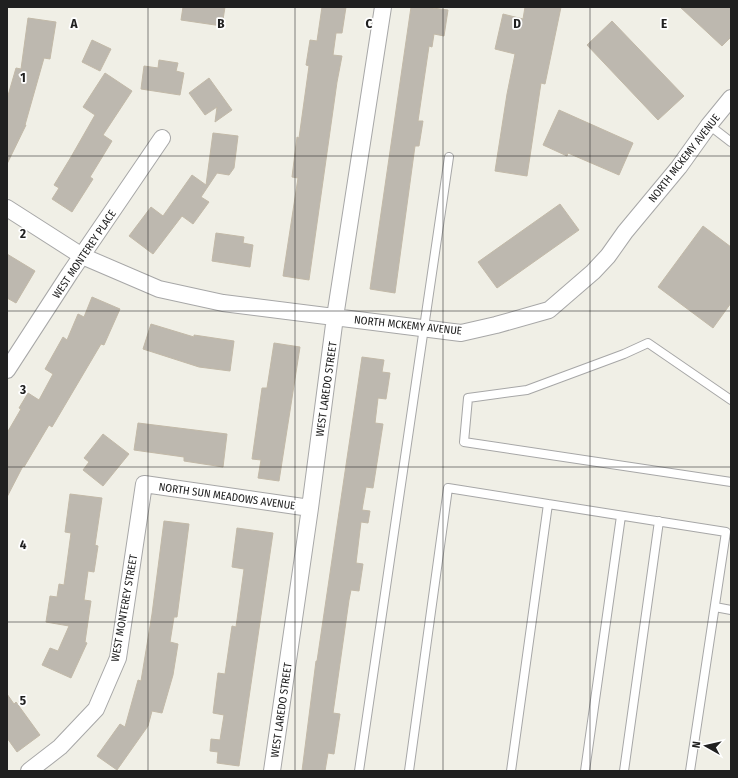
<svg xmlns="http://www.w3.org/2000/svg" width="738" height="778" font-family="'Fira Sans Condensed',sans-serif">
  <rect width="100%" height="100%" fill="#f0efe6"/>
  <path fill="#bdb8af" stroke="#c2b9a8" d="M183,7H225L222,26L181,20Z
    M322,7H346L342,33H336L333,55L342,56L337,82L309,280L283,276L298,178L292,177L297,137L299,138L309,66L306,65L310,40L317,41Z
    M411,7H425L448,10L444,36L434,34L432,47L429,46L418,121H423L419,146H415L395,293L370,289Z
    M525,7H561L545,84L541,83L527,176L495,171L507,94L515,54L495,49L503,14L523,19Z
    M680,7H731V37L722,46Z
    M28,18L56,22L50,59L44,58L25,125H26L7,164V99L16,68L21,69Z
    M612,21L684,96L658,120L587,45Z
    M92,40L111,49L100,71L82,62Z
    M159,60L178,63L176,71L184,73L180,95L141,89L144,66L158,68Z
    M105,73L132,91L103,135L112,141L90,177L93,179L72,212L52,199L59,188L54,185L71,157L95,115L83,107Z
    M209,78L232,110L215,122L217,107L205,115L189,93Z
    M559,110L633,143L619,175L568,153L567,156L543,145Z
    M213,133L238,136L234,168L229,175L217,173L201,197L209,202L193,224L182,216L153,254L129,236L151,207L163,216L192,175L206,185Z
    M560,204L579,230L497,288L478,262Z
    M703,226L731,247V303L713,328L658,287Z
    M216,233L244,237L243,243L253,245L250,267L212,261Z
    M7,254L35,271L16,303L7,298Z
    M92,297L120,309L104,345L101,344L52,427L49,425L24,467L23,466L7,497V433L21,409L19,408L28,393L39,400L53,374L45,369L63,337L67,340L78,314L84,317Z
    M151,324L194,337V335L234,341L230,371L199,367L143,349Z
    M274,343L300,347L279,481L258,478L261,460L252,459L262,388H267Z
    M362,357L384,360L382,372L390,373L386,399L378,398L375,423L383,424L379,450L373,488L366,487L362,510L370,511L368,523L361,522L356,563L363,564L359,591L351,590L349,600L333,713L340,714L334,754L328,753L325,771H302L316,661H317Z
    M138,423L227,434L223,467L184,461V457L134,450Z
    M103,434L129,454L103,486L83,470L89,462L84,458Z
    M70,494L102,498L95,545L98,546L94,572L88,571L84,600L91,601L85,642L87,643L71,678L42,665L50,648L58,651L69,626L46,622L50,596L57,597L59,584L64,585L71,533L65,532Z
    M164,521L189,524L177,617H174L170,642L178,644L173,675L162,713L152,711L148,726L117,770L97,756L120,724L125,727L138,680L141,681L152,614Z
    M237,528L273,533L239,766L217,763L218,752L210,751L211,739L220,740L224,715L213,713L218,673L225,674L232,626L236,627L244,569L232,567Z
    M7,694L14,704L16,702L40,735L17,752L7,738Z"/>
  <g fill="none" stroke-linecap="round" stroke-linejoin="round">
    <defs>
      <path id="lane" d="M709,125L731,142
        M731,400L648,343L624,354L527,390L468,398L464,442L731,482
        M548,504L726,532L690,771
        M715,607L731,610
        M359,771L449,157
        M409,771L448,488L548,504L511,771
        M585,771L621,516
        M624,771L659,521"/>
      <path id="street" d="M7,208L82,256L159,289L223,303L461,333L496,325L549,310L593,272L608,256L625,232L679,167L709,125L731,98
        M7,370L70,273L162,138
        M29,771L60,747L96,709L118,658L144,484L310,508
        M272,771L310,508L335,317L383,7"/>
    </defs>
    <use href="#lane" stroke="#a7a7a7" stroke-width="10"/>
    <use href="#street" stroke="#a7a7a7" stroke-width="18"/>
    <use href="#lane" stroke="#fff" stroke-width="8"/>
    <use href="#street" stroke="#fff" stroke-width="16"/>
  </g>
  <path fill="none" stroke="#202020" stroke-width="1" stroke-opacity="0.55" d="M148,7V771M295,7V771M443,7V771M590,7V771M7,156H731M7,311H731M7,467H731M7,622H731"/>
  <g text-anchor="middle" stroke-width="3.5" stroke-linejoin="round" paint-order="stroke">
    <g font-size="11" fill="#202020" stroke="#fff">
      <text transform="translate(684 158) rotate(-52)" y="4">NORTH MCKEMY AVENUE</text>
      <text transform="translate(84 254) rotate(-56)" y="4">WEST MONTEREY PLACE</text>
      <text transform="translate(408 325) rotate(6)" y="4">NORTH MCKEMY AVENUE</text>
      <text transform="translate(326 389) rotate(-82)" y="4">WEST LAREDO STREET</text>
      <text transform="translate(227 496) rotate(8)" y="4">NORTH SUN MEADOWS AVENUE</text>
      <text transform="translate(124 608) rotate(-80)" y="4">WEST MONTEREY STREET</text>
      <text transform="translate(281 710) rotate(-82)" y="4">WEST LAREDO STREET</text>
    </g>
  </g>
  <g font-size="13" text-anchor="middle" font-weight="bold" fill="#202020" stroke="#fff" stroke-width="3.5" stroke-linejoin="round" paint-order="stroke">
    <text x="74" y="28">A</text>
    <text x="221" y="28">B</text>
    <text x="369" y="28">C</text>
    <text x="517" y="28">D</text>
    <text x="664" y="28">E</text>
    <text x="23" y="82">1</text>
    <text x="23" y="238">2</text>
    <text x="23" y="394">3</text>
    <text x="23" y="549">4</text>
    <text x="23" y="705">5</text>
  </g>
  <rect width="738" height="778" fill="none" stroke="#202020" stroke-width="16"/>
  <g transform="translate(706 746) rotate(278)" stroke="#ffffff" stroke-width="3" paint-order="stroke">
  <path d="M0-3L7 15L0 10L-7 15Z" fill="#202020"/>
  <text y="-6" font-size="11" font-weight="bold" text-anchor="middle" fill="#202020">N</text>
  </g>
</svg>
